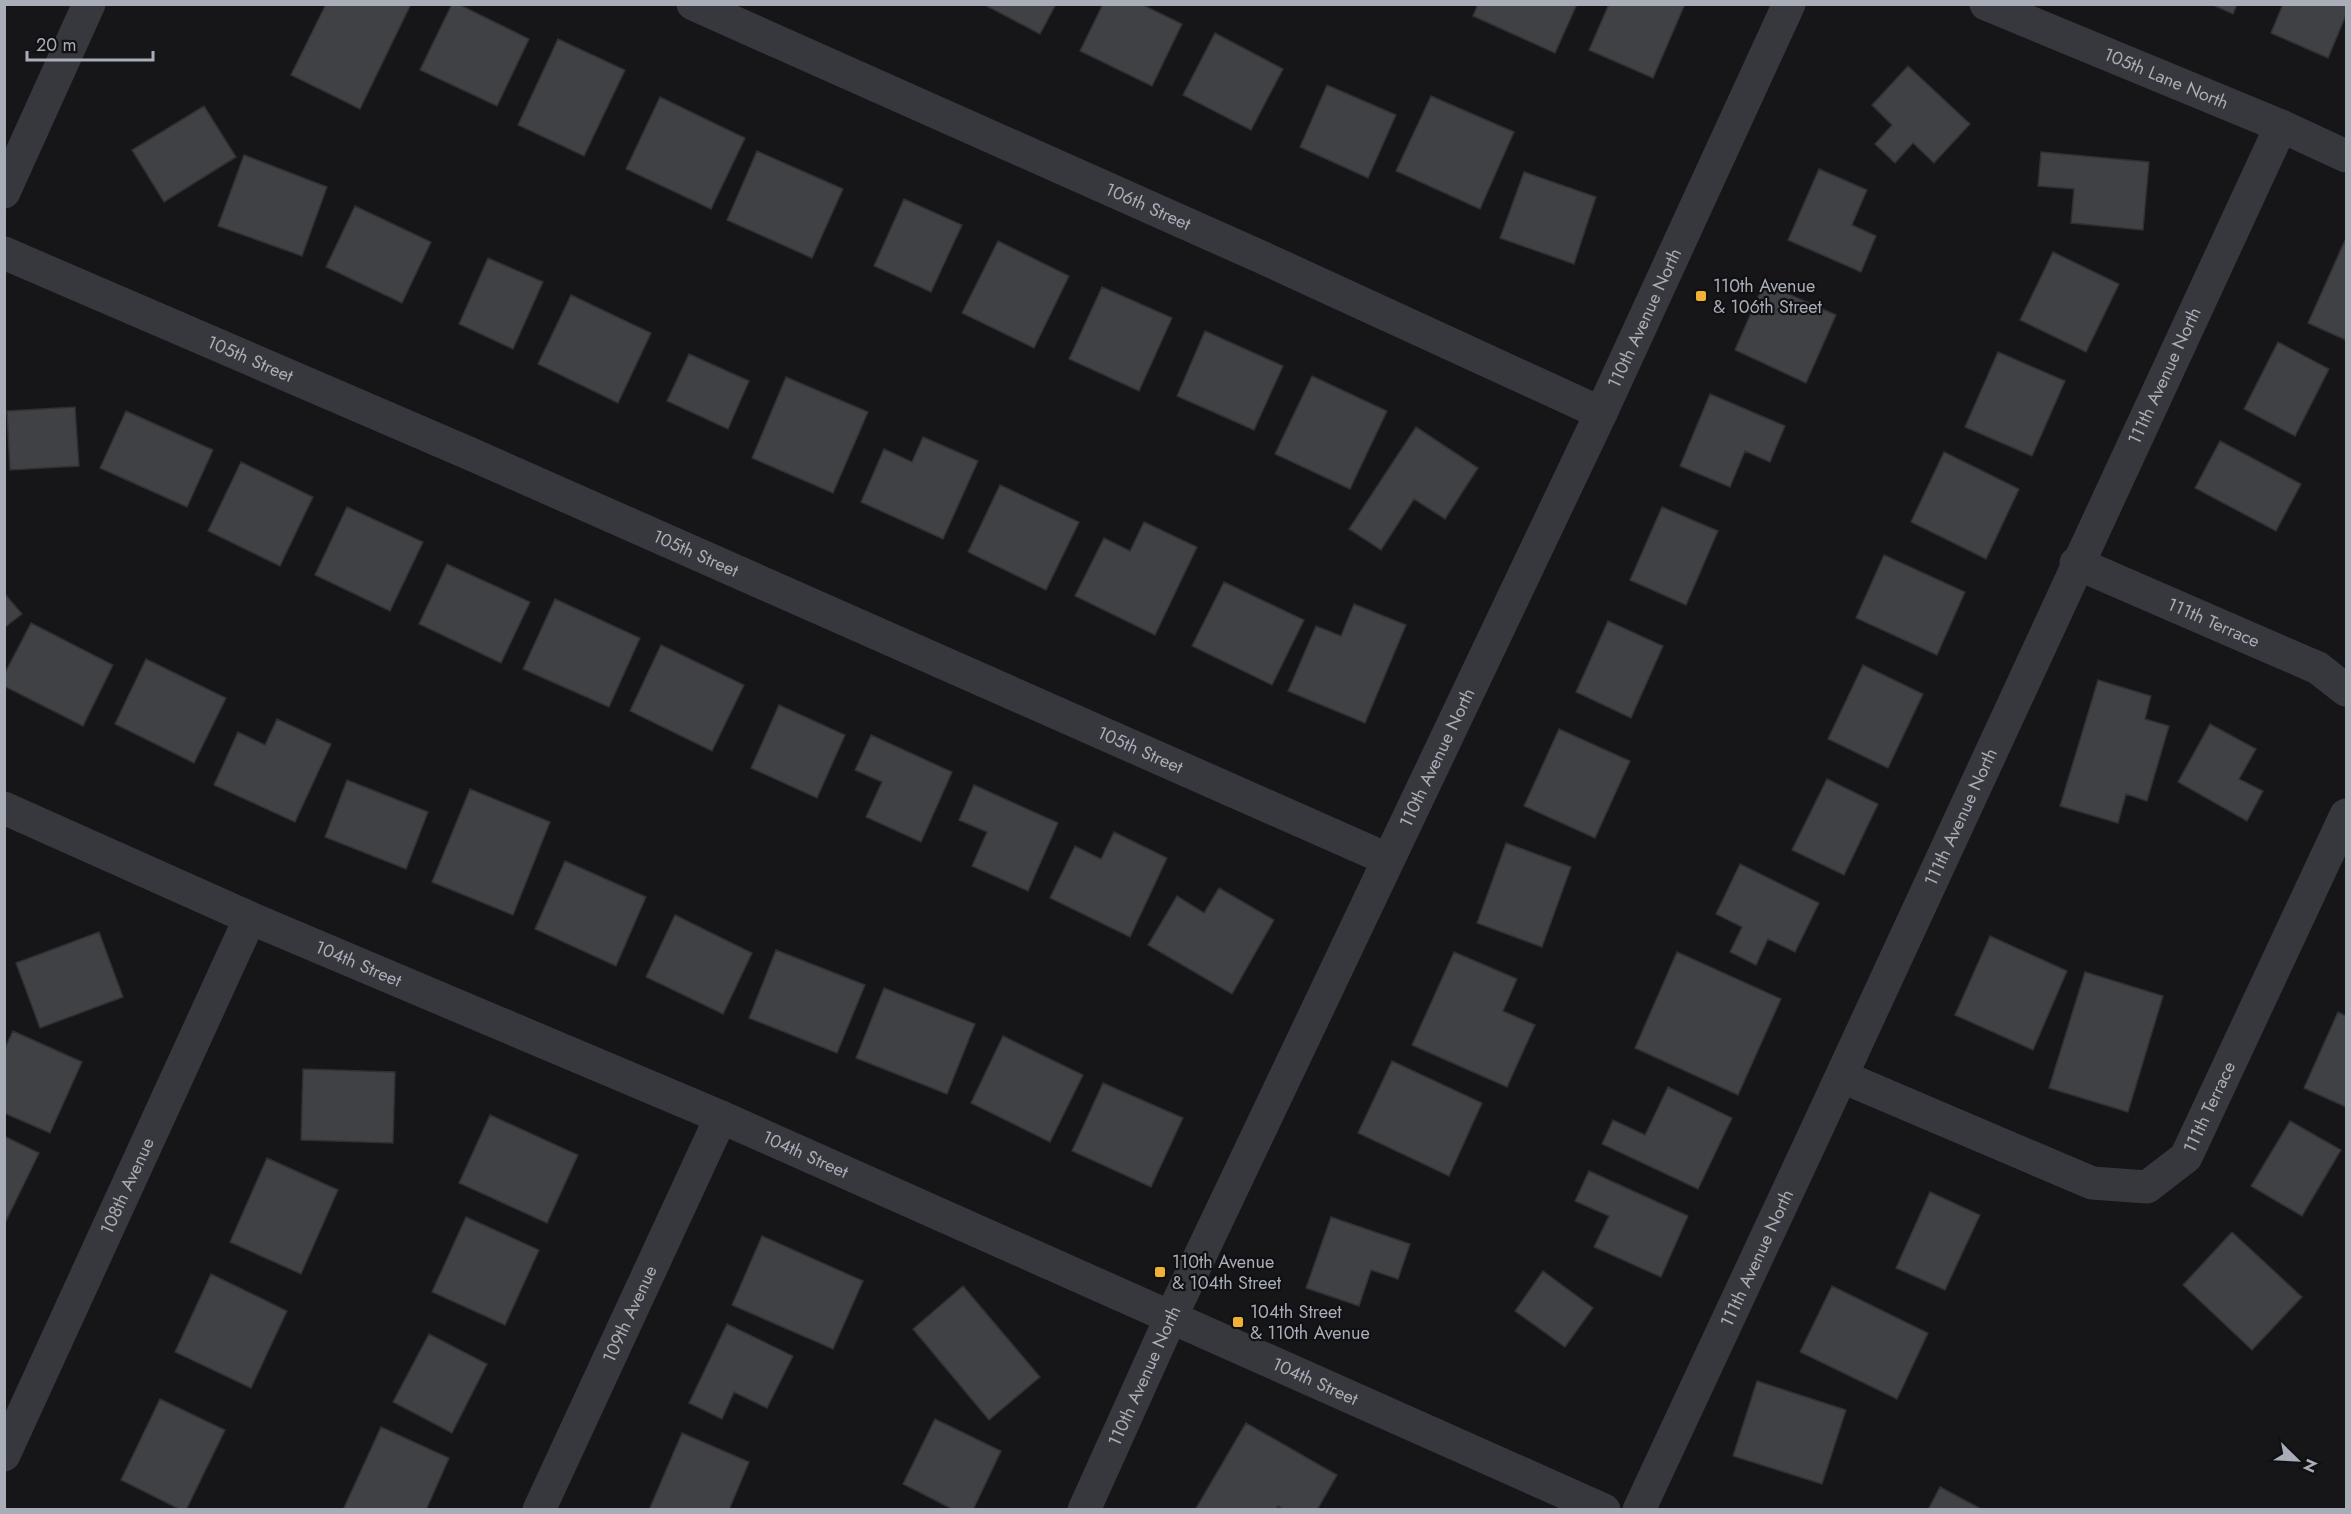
<svg xmlns="http://www.w3.org/2000/svg" width="2351" height="1514" font-family="Jost,sans-serif">
  <rect width="100%" height="100%" fill="#161618"/>
  <path fill="#404145" stroke="#303034" stroke-width="1.5" d="M326,4H411L360,109L291,75Z
    M452,4H458L529,39L497,106L420,70Z
    M983,4H1056L1040,34Z
    M1103,4H1141L1182,24L1152,86L1080,51Z
    M1478,4H1577L1555,53L1473,16Z
    M1609,4H1685L1653,78L1589,50Z
    M2211,4H2237L2233,14Z
    M2283,4H2346V15L2328,58L2271,33Z
    M1215,33L1283,69L1251,130L1183,95Z
    M558,39L625,70L584,156L518,125Z
    M1908,66L1970,124L1934,163L1913,143L1895,163L1875,144L1892,125L1872,105Z
    M1327,85L1396,115L1368,178L1300,147Z
    M1431,96L1514,132L1480,209L1396,171Z
    M660,97L745,138L711,209L626,169Z
    M204,106L236,157L164,202L132,150Z
    M757,151L843,189L812,258L727,220Z
    M2041,152L2149,162L2143,230L2071,223L2074,189L2038,186Z
    M244,155L327,187L302,256L218,226Z
    M1819,169L1867,190L1852,225L1876,236L1861,272L1788,240Z
    M1524,172L1596,197L1574,264L1500,238Z
    M904,199L962,225L931,292L874,266Z
    M355,206L431,242L402,303L326,267Z
    M2346,238V340L2308,323Z
    M998,241L1069,276L1034,348L962,313Z
    M2053,252L2119,284L2086,352L2020,320Z
    M488,258L543,282L513,349L459,324Z
    M1764,283L1836,315L1806,383L1735,350Z
    M1102,287L1172,318L1139,391L1069,359Z
    M571,295L651,333L618,403L538,364Z
    M1205,331L1283,366L1254,430L1177,396Z
    M2278,342L2329,369L2295,436L2244,409Z
    M1998,352L2065,381L2032,456L1965,427Z
    M689,354L749,381L728,429L667,401Z
    M1312,376L1387,411L1350,489L1275,454Z
    M786,377L868,412L833,493L752,458Z
    M1710,394L1785,426L1770,462L1745,451L1730,487L1680,466Z
    M75,407L79,466L10,470L7,411Z
    M126,411L213,450L187,507L100,468Z
    M1416,427L1478,468L1445,519L1414,499L1381,550L1349,529Z
    M923,437L978,461L943,539L861,502L884,449L912,462Z
    M2220,441L2301,484L2276,531L2195,488Z
    M1944,452L2019,489L1986,559L1911,522Z
    M241,462L313,497L280,566L208,531Z
    M1000,485L1079,522L1046,590L968,552Z
    M347,507L423,542L390,611L315,575Z
    M1662,507L1718,531L1686,605L1630,580Z
    M1144,522L1197,547L1155,635L1075,596L1104,538L1130,551Z
    M1884,555L1965,592L1937,655L1856,618Z
    M447,564L530,602L501,663L419,624Z
    M1224,582L1304,620L1272,685L1192,646Z
    M4,593L22,614L4,628Z
    M555,599L640,638L609,707L523,669Z
    M1354,604L1406,625L1365,723L1288,691L1316,626L1341,636Z
    M1608,621L1663,646L1631,718L1576,692Z
    M31,623L113,665L83,726L4,686V675Z
    M661,645L744,685L712,751L630,711Z
    M146,659L226,698L194,763L115,724Z
    M1863,665L1923,694L1888,768L1828,739Z
    M2098,680L2151,696L2145,719L2169,726L2147,801L2126,794L2118,823L2060,806Z
    M779,705L845,735L817,798L751,768Z
    M277,719L331,744L295,822L214,785L238,732L265,745Z
    M2210,724L2256,749L2239,779L2263,791L2247,821L2178,782Z
    M1559,729L1630,761L1595,838L1524,806Z
    M871,735L952,772L921,842L866,817L882,782L855,770Z
    M1827,779L1878,804L1844,875L1792,850Z
    M347,780L428,812L406,869L325,837Z
    M974,785L1058,823L1028,891L972,866L987,832L959,820Z
    M470,789L550,822L513,915L432,882Z
    M1114,832L1167,858L1130,937L1050,898L1075,846L1101,859Z
    M1506,843L1571,867L1542,947L1477,923Z
    M565,861L646,897L616,966L535,929Z
    M1740,864L1819,903L1795,952L1768,939L1756,965L1730,952L1742,927L1716,914Z
    M1219,888L1274,920L1232,994L1148,945L1177,896L1204,913Z
    M675,915L752,953L723,1014L646,977Z
    M99,932L123,997L40,1028L16,963Z
    M1990,936L2067,971L2033,1050L1955,1015Z
    M776,950L865,985L837,1053L749,1018Z
    M1454,952L1517,979L1503,1011L1535,1025L1507,1087L1412,1045Z
    M1677,952L1781,999L1738,1095L1635,1048Z
    M2085,972L2163,996L2128,1112L2049,1088Z
    M884,988L975,1024L947,1094L856,1058Z
    M2338,1012L2346,1016V1107L2304,1088Z
    M13,1031L82,1062L50,1133L4,1113V1050Z
    M1003,1036L1083,1075L1050,1142L971,1103Z
    M1392,1061L1482,1103L1449,1176L1358,1133Z
    M303,1069L395,1072L393,1143L301,1140Z
    M1103,1083L1183,1118L1151,1187L1072,1151Z
    M1668,1087L1732,1118L1698,1189L1602,1144L1613,1120L1645,1135Z
    M490,1115L578,1155L547,1223L459,1183Z
    M2290,1121L2341,1150L2302,1216L2251,1186Z
    M4,1136L39,1153L4,1225Z
    M267,1158L338,1190L301,1274L230,1242Z
    M1589,1171L1688,1216L1661,1277L1594,1247L1609,1216L1575,1201Z
    M1930,1192L1980,1215L1945,1290L1896,1268Z
    M466,1217L539,1250L505,1325L432,1292Z
    M1331,1217L1410,1244L1398,1279L1371,1270L1359,1306L1306,1288Z
    M2232,1232L2302,1297L2252,1350L2183,1285Z
    M762,1236L863,1281L833,1349L732,1305Z
    M1543,1271L1593,1308L1565,1347L1515,1311Z
    M211,1274L287,1311L251,1388L175,1352Z
    M963,1286L1040,1377L989,1420L913,1329Z
    M1832,1286L1928,1333L1897,1399L1800,1352Z
    M727,1324L793,1356L767,1408L734,1392L722,1419L689,1403Z
    M429,1334L487,1364L452,1433L393,1402Z
    M1757,1381L1846,1410L1822,1484L1733,1456Z
    M160,1399L225,1430L186,1510H181L121,1480Z
    M935,1419L1001,1451L973,1510H954L903,1484Z
    M1246,1423L1337,1475L1317,1510H1285L1278,1506L1276,1510H1195Z
    M381,1427L449,1458L426,1510H343Z
    M682,1433L749,1462L729,1510H649Z
    M1940,1487L1983,1510H1928Z"/>
  <g fill="none" stroke-linecap="round" stroke-linejoin="round">
    <g stroke="#37383d" stroke-width="33">
      <path id="s1" d="M693,4L1259,256L1601,413"/>
      <path id="s2" d="M1986,4L2281,126L2346,156"/>
      <path d="M4,192L89,4"/>
      <path id="s3" d="M4,253L473,455L1387,859"/>
      <path id="s4" d="M2076,563L2318,668L2346,690"/>
      <path id="s5" d="M4,808L250,918L721,1117L1604,1510"/>
      <path id="s6" d="M1843,1077L2092,1183L2147,1187L2186,1157L2346,815"/>
      <path id="s7" d="M4,1455L250,918"/>
      <path id="s8" d="M539,1510L721,1117"/>
      <path id="s9" d="M1084,1510L1171,1317L1601,413L1789,4"/>
      <path id="s10" d="M1639,1510C1856,1050 2065,586 2281,126"/>
    </g>
  </g>
  <g fill="#f2b134" stroke="#111113" stroke-width="2">
    <rect x="1695" y="290" width="12" height="12" rx="3"/>
    <rect x="1154" y="1266" width="12" height="12" rx="3"/>
    <rect x="1232" y="1316" width="12" height="12" rx="3"/>
  </g>
  <g text-anchor="middle" stroke-width="4.5" stroke-linejoin="round" paint-order="stroke">
    <g font-size="18" fill="#a8adb8" stroke="#111113">
      <text dy="6" stroke="none"><textPath href="#s2" startOffset="195">105th Lane North</textPath></text>
      <text dy="6" stroke="none"><textPath href="#s1" startOffset="498">106th Street</textPath></text>
      <text dy="6" stroke="none"><textPath href="#s9" startOffset="1317">110th Avenue North</textPath></text>
      <text dy="6" stroke="none"><textPath href="#s3" startOffset="268">105th Street</textPath></text>
      <text dy="6" stroke="none"><textPath href="#s10" startOffset="1250">111th Avenue North</textPath></text>
      <text dy="6" stroke="none"><textPath href="#s3" startOffset="754">105th Street</textPath></text>
      <text dy="6" stroke="none"><textPath href="#s4" startOffset="150">111th Terrace</textPath></text>
      <text dy="6" stroke="none"><textPath href="#s3" startOffset="1240">105th Street</textPath></text>
      <text dy="6" stroke="none"><textPath href="#s9" startOffset="831">110th Avenue North</textPath></text>
      <text dy="6" stroke="none"><textPath href="#s10" startOffset="764">111th Avenue North</textPath></text>
      <text dy="6" stroke="none"><textPath href="#s5" startOffset="387">104th Street</textPath></text>
      <text dy="6" stroke="none"><textPath href="#s6" startOffset="430">111th Terrace</textPath></text>
      <text dy="6" stroke="none"><textPath href="#s5" startOffset="873">104th Street</textPath></text>
      <text dy="6" stroke="none"><textPath href="#s7" startOffset="296">108th Avenue</textPath></text>
      <text dy="6" stroke="none"><textPath href="#s10" startOffset="278">111th Avenue North</textPath></text>
      <text dy="6" stroke="none"><textPath href="#s8" startOffset="216">109th Avenue</textPath></text>
      <text dy="6" stroke="none"><textPath href="#s9" startOffset="147">110th Avenue North</textPath></text>
      <text dy="6" stroke="none"><textPath href="#s5" startOffset="1431">104th Street</textPath></text>
    </g>
    <g font-size="18" fill="#a8adb8" stroke="#111113" text-anchor="start">
      <text x="1713" y="292">110th Avenue<tspan x="1713" dy="21">&amp; 106th Street</tspan></text>
      <text x="1172" y="1268">110th Avenue<tspan x="1172" dy="21">&amp; 104th Street</tspan></text>
      <text x="1250" y="1318">104th Street<tspan x="1250" dy="21">&amp; 110th Avenue</tspan></text>
    </g>
  </g>
  <rect width="2351" height="1514" fill="none" stroke="#a8adb8" stroke-width="12"/>
  <g transform="translate(2297 1460) rotate(114)" stroke="#111113" stroke-width="4.5" paint-order="stroke">
  <path d="M0-4.5L10 22L0 15L-10 22Z" fill="#a8adb8"/>
  <text y="-9" font-size="16" font-weight="bold" text-anchor="middle" fill="#a8adb8">N</text>
  </g>
  <path d="M27 51v9h126v-9" fill="none" stroke="#a8adb8" stroke-width="3"/>
  <text x="36" y="51" font-size="18" fill="#a8adb8" stroke="#111113" stroke-width="4.5" paint-order="stroke">20 m</text>
</svg>
